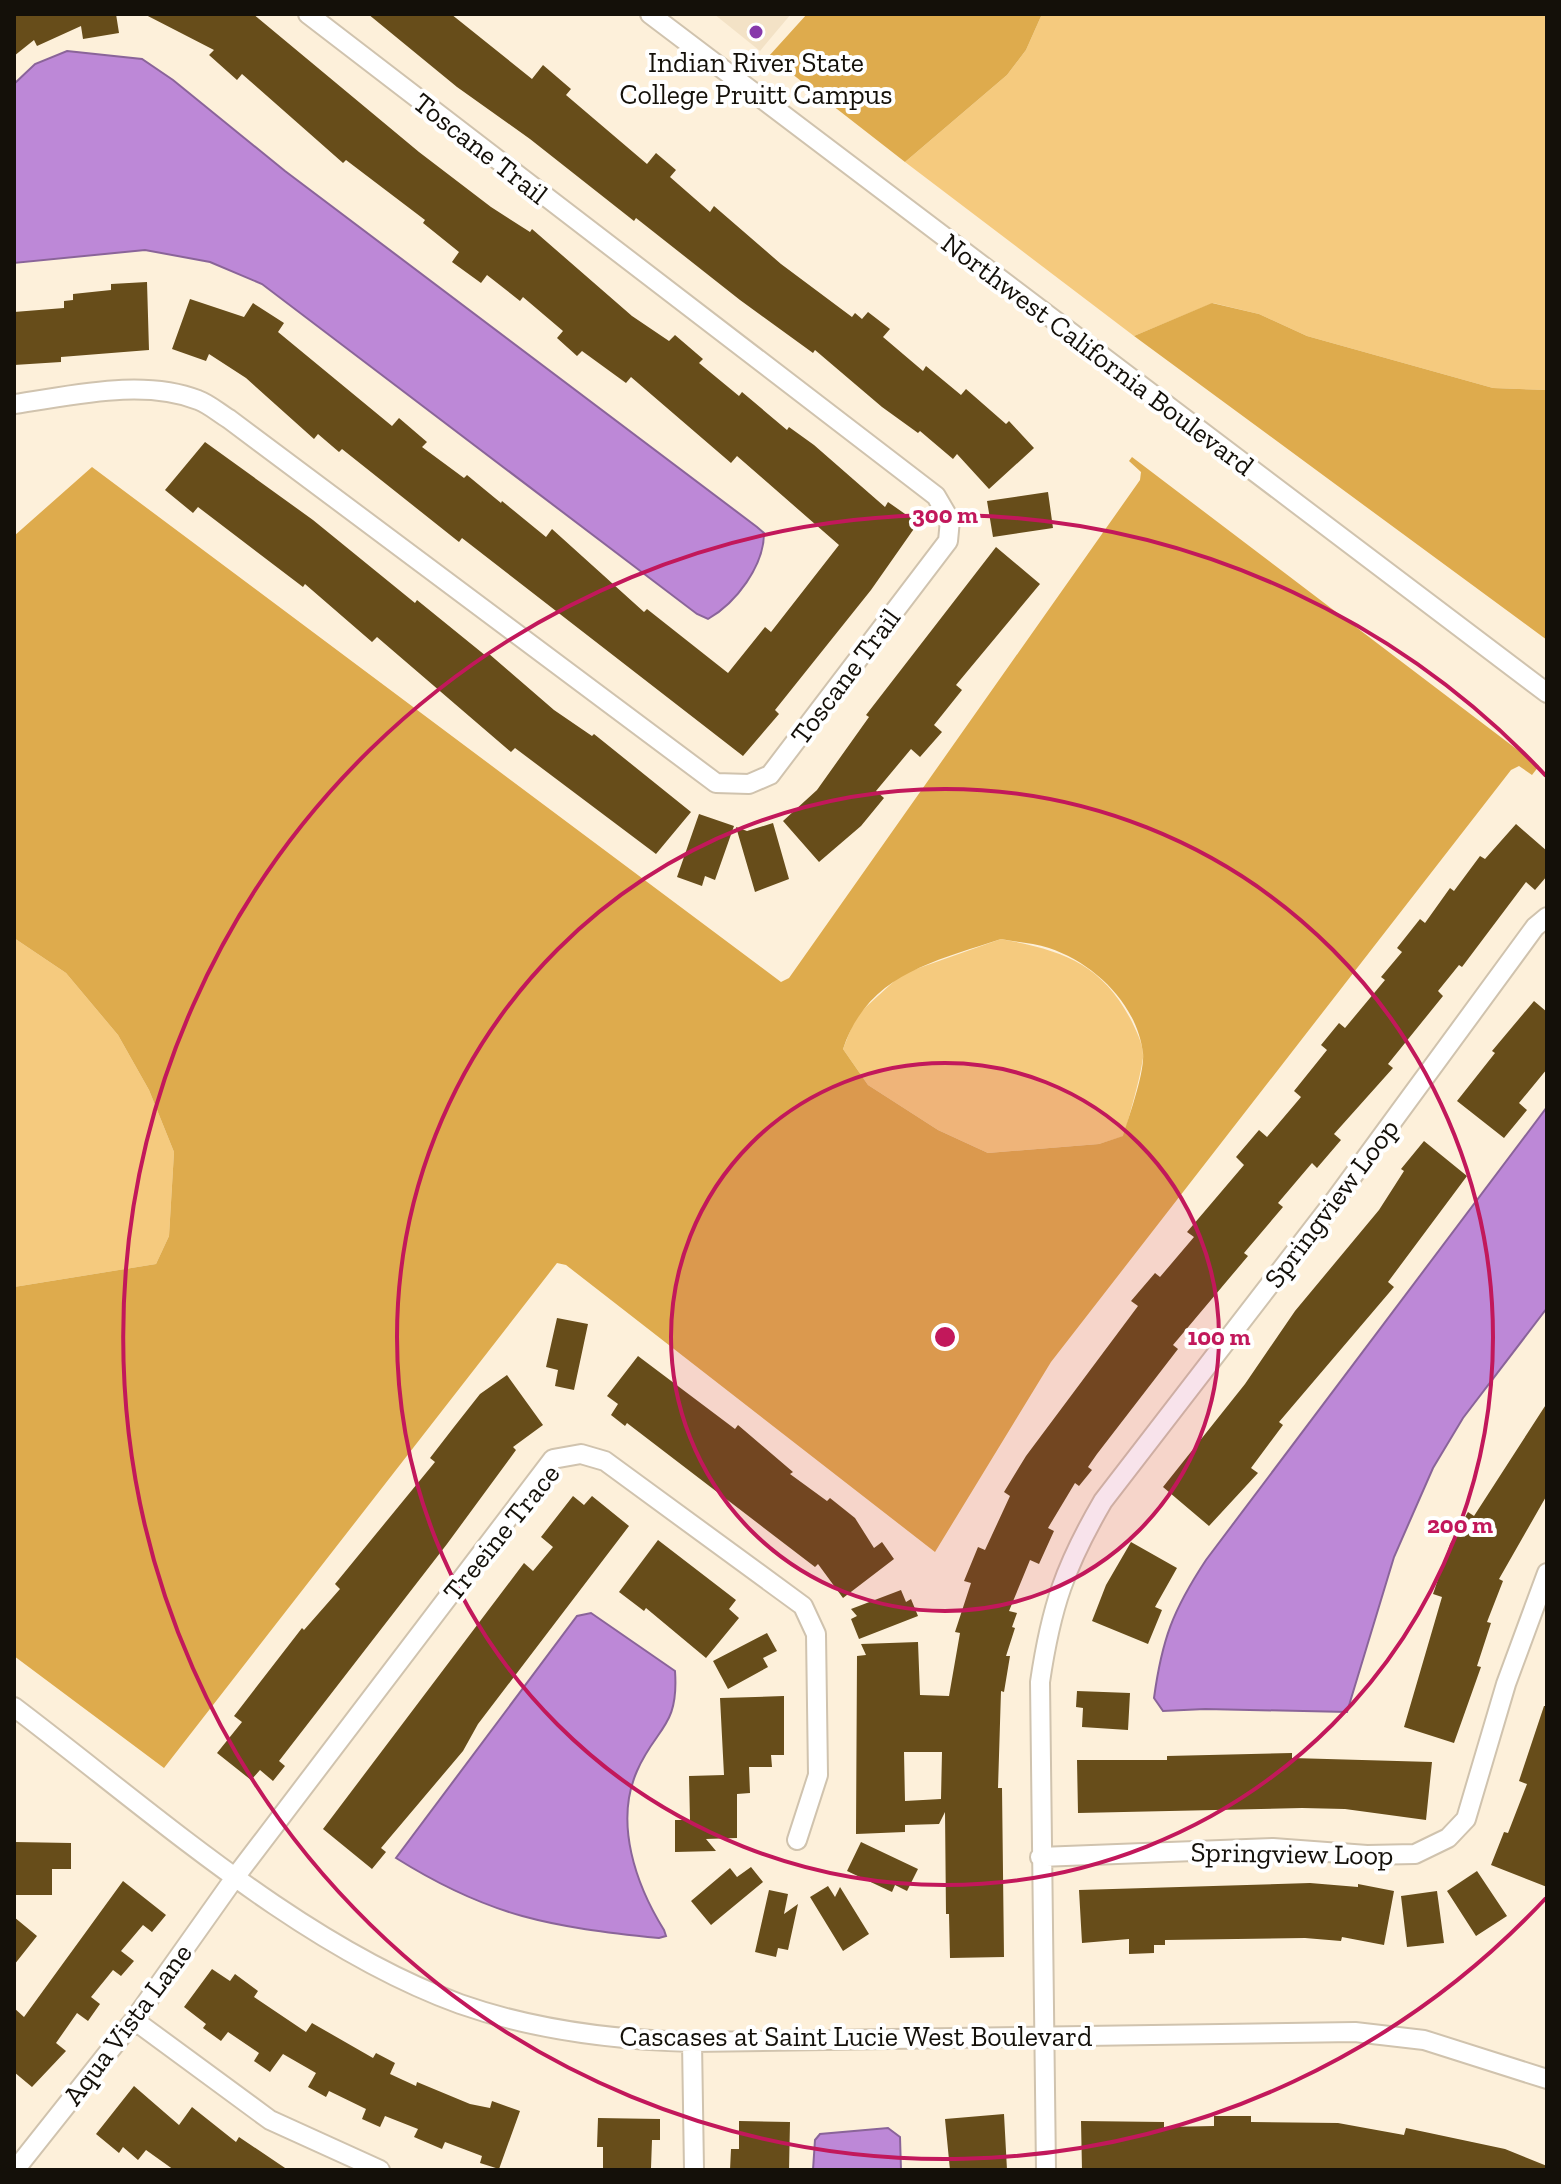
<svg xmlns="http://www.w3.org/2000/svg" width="1561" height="2184" font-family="'Zilla Slab',serif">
  <rect width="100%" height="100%" fill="#fdf0da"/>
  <path fill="#f3e2c6" d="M714,14H791L760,51Z"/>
  <path fill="#f5ca7e" d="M1042,14H1547V390L1493,388L1307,336L1259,314L1213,303L1134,336L905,162L1007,75L1026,50Z
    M14,938L66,973L118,1035L149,1090L174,1152L169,1236L156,1264L14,1287Z
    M1001,939C1060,950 1100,962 1130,1018C1136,1030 1144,1045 1143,1058C1139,1084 1130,1111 1124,1136L1099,1144L988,1153L938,1130L868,1085L843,1049L856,1016L902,974Z"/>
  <path fill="#deab4d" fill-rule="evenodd" d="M807,14H1042L1026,50L1007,75L905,162L769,56Z
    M1212,303L1259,314L1307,336L1493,388L1547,390V640L1134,336Z
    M1132,457L1539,766L1532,775L1519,766L1511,770L1051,1362L935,1552L566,1265L557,1263L164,1768L14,1656V1287L156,1264L169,1236L174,1152L149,1090L118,1035L66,973L14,938V536L92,467L781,982L789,978L1140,480L1141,472L1129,461ZM1001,939C1016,942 1034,943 1049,948C1094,963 1137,1004 1143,1053C1145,1072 1129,1116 1123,1136L1099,1144L988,1153L938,1130L868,1085L843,1049C868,974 933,962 1001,939Z"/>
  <path fill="#bd88d7" stroke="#8a6499" stroke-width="2" d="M67,51L142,59L173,80L285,171L757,527L764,533C764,566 736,603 708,619L697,614L262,284L210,262L145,250L14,263V84L35,64Z
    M1547,1107V1308L1463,1418L1433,1468L1394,1557L1347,1712L1205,1709L1163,1711L1154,1698C1162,1639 1173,1610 1206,1560Z
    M591,1613L675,1671C679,1728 656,1727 637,1771C614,1823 636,1885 664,1930L666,1936L659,1938C551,1927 490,1917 396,1858L577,1616Z
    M888,2128L900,2137L901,2170H813L815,2140L820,2134Z"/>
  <path fill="#674d1a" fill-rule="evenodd" d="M14,14H116L119,33L83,39L81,26L37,46L34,40L14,56Z
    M144,14H253L419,152L491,207L530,232L532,229L632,316L669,341L675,335L703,359L699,363L739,396L742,392L787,430L789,427L814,445L885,507L888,502L918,523L871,590L775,710L779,714L743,756L462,538L459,542L342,449L339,452L318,434L314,439L246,378L209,354L206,361L172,349L190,299L244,317L253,303L284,323L278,332L392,426L399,418L427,442L422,447L464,478L467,475L501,503L502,501L546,537L552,529L644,612L647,609L728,673L765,627L771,632L839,545L737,456L731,463L631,377L626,383L582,351L577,356L557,338L563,331L523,297L520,301L487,275L481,283L452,262L459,252L423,223L425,220L346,160L343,163L242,74L237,80L209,55L214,50Z
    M368,14H451L532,79L543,65L571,89L566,95L647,164L656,153L676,170L670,177L710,212L714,206L781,264L852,317L855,313L862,319L868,312L890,329L883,337L923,371L926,366L961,395L966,389L1006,424L1009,421L1034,448L989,489L957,454L953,459L920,431L918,433L882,407L815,350L813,353L740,300L636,218L634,221L530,139L457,87Z
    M147,282L149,350L61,357V362L14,365V312L64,308V301L73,300V294L111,290V284Z
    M205,442L313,520L415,603L417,600L486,656L488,653L554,710L592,736L594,734L691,812L656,854L515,748L511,752L377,637L372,642L305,584L303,587L198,507L193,513L165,490Z
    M1048,492L1053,528L993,537L987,501Z
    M996,547L1040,584L956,685L962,690L934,725L942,732L920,757L911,749L876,791L884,798L861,826L819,862L783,821L817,790L869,717L866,715Z
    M699,814L734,826L715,880L705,876L702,886L677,877Z
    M773,823L789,879L755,892L736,827L747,831Z
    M1516,824L1547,851V876L1535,890L1526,882L1462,967L1459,965L1438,991L1443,996L1388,1064L1393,1068L1334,1134L1341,1140L1317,1168L1312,1163L1278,1203L1283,1207L1244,1253L1248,1256L1173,1345L1178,1349L1097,1454L1088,1467L1092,1470L1079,1486L1075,1483L1048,1528L1054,1531L1039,1564L1030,1560L1009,1611L1017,1613L1012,1627L1015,1628L1006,1656H1010L1004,1692L1001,1691L998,1788H1002L1004,1957L950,1958L949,1914H946L945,1812L939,1824L905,1825V1832L856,1834L857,1656L866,1655L861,1644L918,1642L920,1695L949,1696L960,1633L955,1632L971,1583L964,1581L978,1547L985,1550L1010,1496L1004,1492L1026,1456L1138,1306L1131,1301L1155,1273L1160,1277L1194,1237L1187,1232L1244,1165L1236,1157L1259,1130L1267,1137L1301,1097L1294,1091L1327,1050L1321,1045L1339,1023L1345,1028L1385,980L1381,977L1402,952L1397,948L1420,919L1425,923L1450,888L1454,891L1480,856L1485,859ZM904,1752H942L941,1799L905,1801Z
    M1534,1001L1547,1012V1069L1519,1103L1527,1110L1504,1138L1457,1101L1495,1053L1492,1051Z
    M1424,1141L1467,1176L1388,1282L1394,1287L1279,1422L1283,1425L1251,1468L1258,1473L1209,1526L1163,1487L1245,1384L1295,1311L1379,1210L1404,1171L1401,1169Z
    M557,1318L588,1324L574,1390L555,1386L558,1370L546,1367Z
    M638,1356L735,1429L738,1425L793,1472L790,1474L827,1501L830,1498L855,1518L874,1548L882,1542L894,1559L843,1598L818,1564L815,1567L627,1423L625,1426L611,1415L618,1404L607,1396Z
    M507,1375L543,1425L513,1447L516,1450L447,1544L279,1761L285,1766L273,1781L260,1770L251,1780L217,1753L242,1722L234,1716L302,1628L304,1630L340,1589L335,1584L435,1462L430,1458L454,1427L480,1394Z
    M1547,1403V1495L1499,1579L1503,1581L1487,1622L1491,1623L1477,1666L1481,1667L1454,1743L1404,1727L1442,1597L1433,1594L1450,1544L1468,1512L1474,1516Z
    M573,1496L584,1505L592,1496L629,1526L478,1724L463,1751L381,1848L386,1852L372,1869L323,1829L524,1563L533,1571L553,1547L541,1537Z
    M658,1540L736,1600L729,1609L739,1618L706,1658L646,1608L644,1611L619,1592Z
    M1131,1542L1177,1568L1155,1607L1162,1610L1148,1644L1092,1621L1106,1585Z
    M901,1590L906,1602L911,1599L918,1616L859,1639L851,1619L857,1616L851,1609Z
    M767,1633L777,1651L763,1658L768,1667L728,1689L713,1661Z
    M1077,1691L1130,1693L1128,1730L1082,1727L1083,1708L1076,1707Z
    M784,1696V1755H771L772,1767H749L750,1793L737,1794V1838L706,1839L716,1851L675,1852V1820H690L689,1776L724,1775L720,1698Z
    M1544,1706H1547V1887L1491,1865L1504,1832L1508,1833L1527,1784L1519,1781Z
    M1292,1753V1758L1432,1762L1426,1820L1345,1809L1302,1808L1078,1813L1077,1760H1167V1756Z
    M14,1842L71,1843V1869H52V1895H14Z
    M861,1842L918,1869L907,1891L895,1885L892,1892L847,1871Z
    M751,1867L763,1882L711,1925L691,1901L730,1868L737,1877Z
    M1477,1871L1507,1916L1476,1936L1447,1891Z
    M123,1881L166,1915L152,1932L143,1925L121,1951L134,1961L121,1976L113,1970L91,1997L100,2004L88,2021L77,2013L56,2043L66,2051L32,2087L14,2072V2008L24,2017Z
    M1310,1883L1358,1887V1884L1394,1891L1384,1945L1342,1937L1341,1941L1305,1938L1165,1940V1945H1154V1953L1129,1954V1939L1082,1943L1079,1890Z
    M828,1886L835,1897L840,1887L869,1934L843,1951L810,1897Z
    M769,1890L788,1894L784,1914L798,1904L788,1950L778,1948L776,1957L755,1952Z
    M1437,1891L1444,1943L1407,1947L1401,1896Z
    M14,1917L37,1936L14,1965Z
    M212,1969L230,1981L235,1974L258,1991L254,1997L306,2032L312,2023L373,2058L376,2053L395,2063L390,2074L416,2086L417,2082L470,2104L490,2108L492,2101L520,2111L499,2169L480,2163L482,2156L445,2142L442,2149L414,2137L418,2129L385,2116L380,2127L362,2119L366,2109L329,2091L326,2097L308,2087L316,2073L283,2054L270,2072L254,2061L259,2053L228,2032L221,2041L203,2028L206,2024L184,2007Z
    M134,2086L179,2125L192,2107L236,2142L239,2137L288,2170H174L146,2150L138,2160L123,2147L119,2153L96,2134Z
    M1004,2114L1007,2170H950L945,2119Z
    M1214,2116H1251V2122L1338,2123L1404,2135L1406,2128L1505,2149L1547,2166V2170H1082L1081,2121L1164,2122V2127L1214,2126Z
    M598,2118L660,2119V2140H652L651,2168H603V2147H597Z
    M739,2121L790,2122L789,2170H730L731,2149H739Z"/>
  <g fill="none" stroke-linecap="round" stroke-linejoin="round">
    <defs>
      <path id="minor" d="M650,14L1547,693
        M14,404C71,396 142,378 198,400C209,404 219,413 229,419L716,783L749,784L770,775L948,541L950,520L936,496L308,14
        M14,1707C149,1809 300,1946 460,2004C534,2030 615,2040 692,2042L1355,2032L1424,2040L1547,2079
        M1040,1857L1273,1848L1367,1855L1415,1854L1448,1838L1466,1819L1506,1684L1547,1573
        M134,2020L270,2120L380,2170
        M692,2042L694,2170
        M15,2170L134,2020L236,1876L553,1459L581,1454L605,1461L803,1606L816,1634L818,1775L797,1840
        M1046,2170L1040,1682C1051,1607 1065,1566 1103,1501L1335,1200L1535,927L1547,917"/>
    </defs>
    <use href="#minor" stroke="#d0c3ae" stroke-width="22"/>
    <use href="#minor" stroke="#fff" stroke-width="18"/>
  </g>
  <circle cx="945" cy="1337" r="274" fill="#c2185b" fill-opacity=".12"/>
  <g fill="none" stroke="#c2185b" stroke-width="4">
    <circle cx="945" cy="1337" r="274"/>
    <circle cx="945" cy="1337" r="548"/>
    <path d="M1546 1898A822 822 0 1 1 1546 776"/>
  </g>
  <circle fill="#8739aa" stroke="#fff" stroke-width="3" cx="756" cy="32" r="8"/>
  <g text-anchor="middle" stroke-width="8" stroke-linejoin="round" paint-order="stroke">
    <g font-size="28" fill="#141009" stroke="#fff">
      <text x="756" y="72">Indian River State<tspan x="756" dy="32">College Pruitt Campus</tspan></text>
    </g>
    <g font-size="28" fill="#141009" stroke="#fff">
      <text transform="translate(481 148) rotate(38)" y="10">Toscane Trail</text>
      <text transform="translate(1098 354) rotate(37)" y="10">Northwest California Boulevard</text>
      <text transform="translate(845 676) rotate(-53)" y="10">Toscane Trail</text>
      <text transform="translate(1331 1203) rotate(-53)" y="10">Springview Loop</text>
      <text transform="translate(501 1532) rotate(-51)" y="10">Treeine Trace</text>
      <text transform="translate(1292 1853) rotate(1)" y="10">Springview Loop</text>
      <text transform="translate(127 2024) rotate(-53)" y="10">Aqua Vista Lane</text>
      <text x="856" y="2046">Cascases at Saint Lucie West Boulevard</text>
    </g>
  </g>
  <circle cx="945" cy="1337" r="12" fill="#c2185b" stroke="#fff" stroke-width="4"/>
  <g font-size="24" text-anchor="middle" font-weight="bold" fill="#c2185b" stroke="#fff" stroke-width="8" stroke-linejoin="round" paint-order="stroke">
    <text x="945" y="523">300 m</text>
    <text x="1219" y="1345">100 m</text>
    <text x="1460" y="1533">200 m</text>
  </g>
  <rect width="1561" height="2184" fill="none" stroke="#141009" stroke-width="32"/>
</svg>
